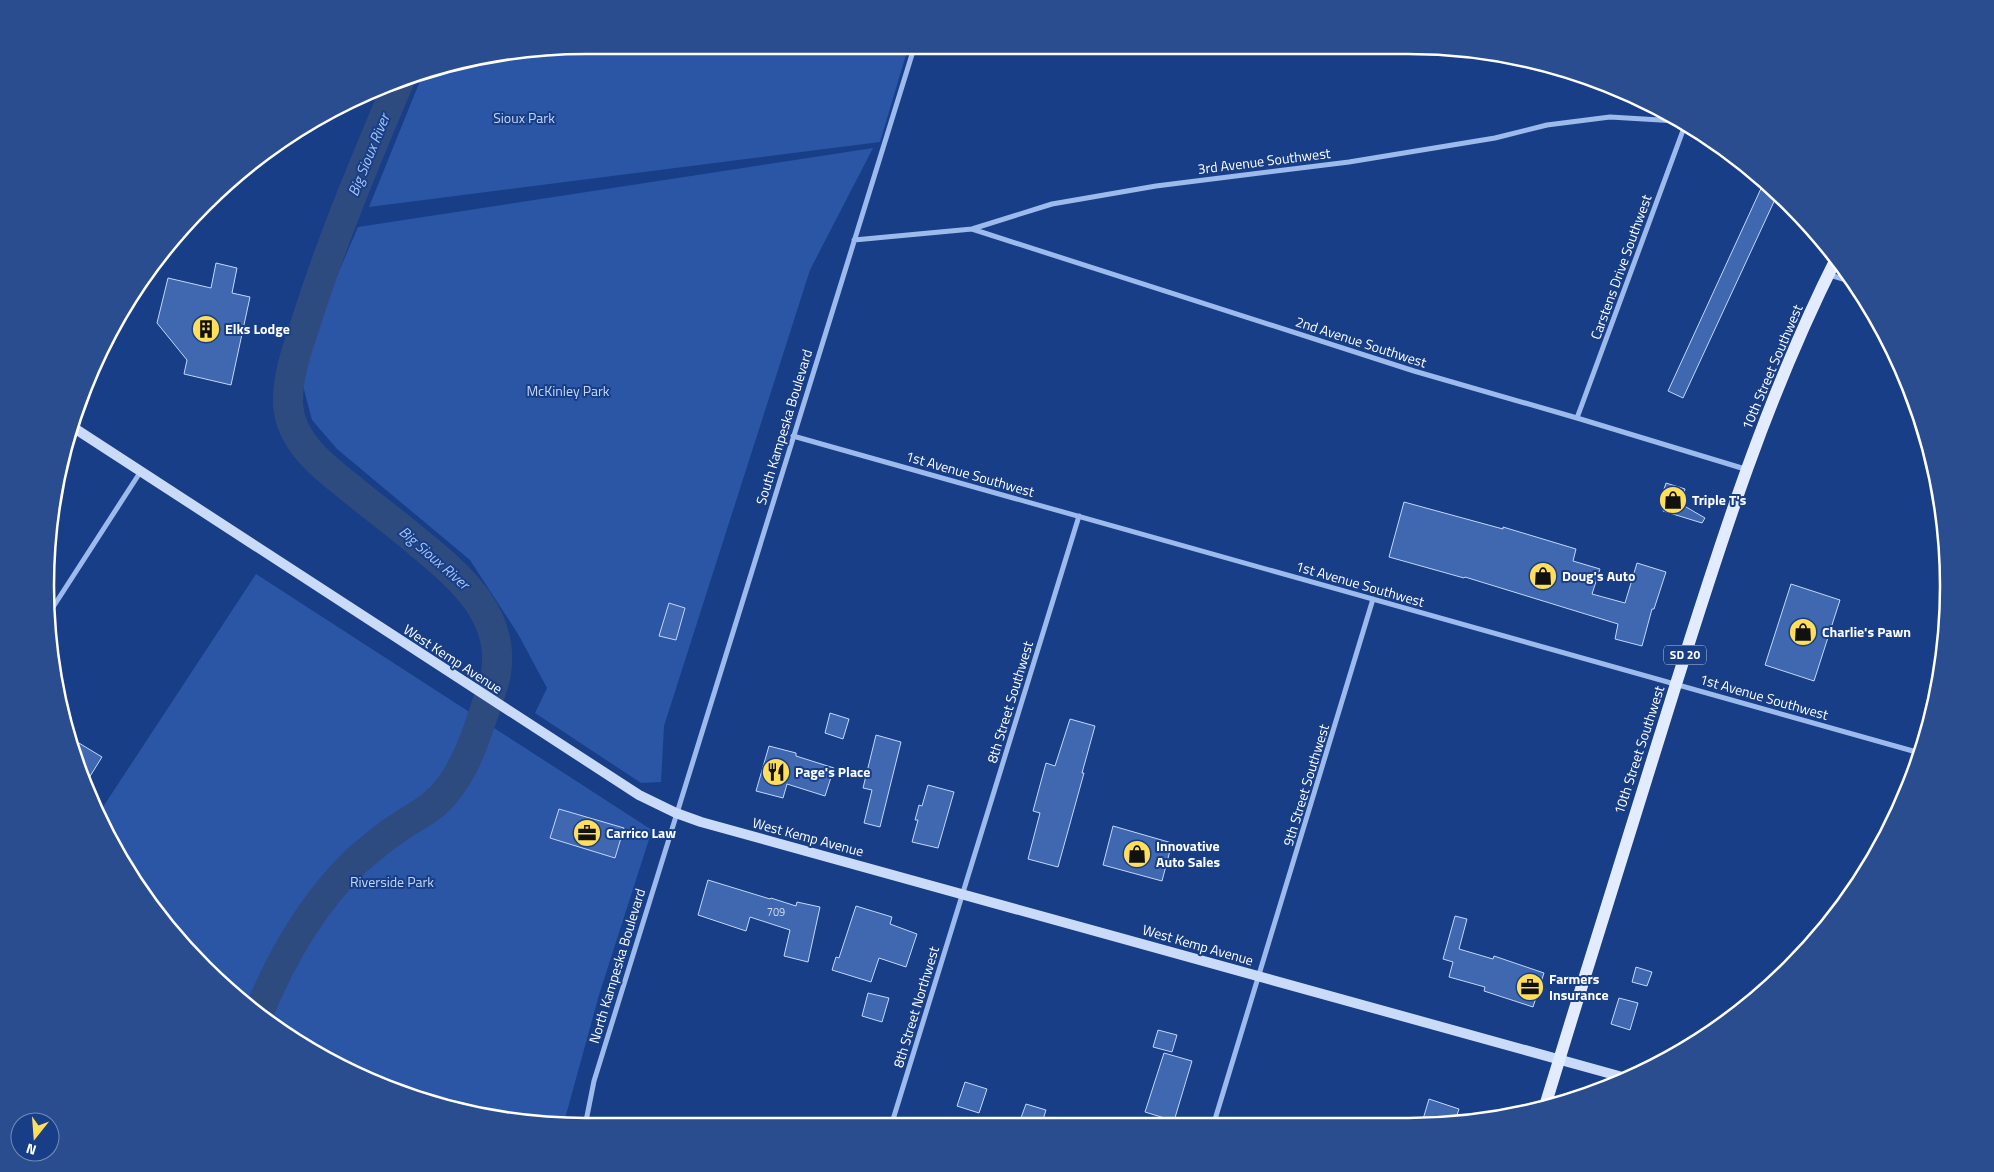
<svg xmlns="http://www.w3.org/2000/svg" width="1994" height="1172" font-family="'Titillium Web',sans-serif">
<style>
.green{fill:#2a56a5}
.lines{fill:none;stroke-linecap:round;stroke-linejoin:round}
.river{stroke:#2e4b80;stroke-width:30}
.building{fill:#4068b0;stroke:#c3d7fa}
.street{stroke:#9dbaed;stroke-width:5}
.secondary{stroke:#cadaf9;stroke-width:10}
.primary{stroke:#e3ecff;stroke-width:12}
.labels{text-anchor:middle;stroke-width:4;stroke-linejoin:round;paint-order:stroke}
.number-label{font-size:11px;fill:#cfd9eb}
.shield{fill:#173e86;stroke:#b9c5db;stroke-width:1}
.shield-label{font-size:12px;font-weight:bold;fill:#fff}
.park-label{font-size:14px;fill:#c3d7fa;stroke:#173e86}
.street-label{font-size:14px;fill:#fff;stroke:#173e86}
.poi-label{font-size:14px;font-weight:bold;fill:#fff;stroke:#173e86;text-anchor:start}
.water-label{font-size:15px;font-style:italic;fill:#a9c5f5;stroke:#173e86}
.rim{fill:none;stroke:#fff;stroke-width:2.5}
</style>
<rect width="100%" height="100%" fill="#173e86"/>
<path class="green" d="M 908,48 L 880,142 L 369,207 L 424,71 L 515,50 Z
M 873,148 L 810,270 L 664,726 L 661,782 L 641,783 L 535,713 L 547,688 L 518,634 L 470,560 L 337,449 L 312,420 L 302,382 L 302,357 L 358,227 Z
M 256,574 L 652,830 L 599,995 L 563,1126 L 550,1126 L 412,1098 L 286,1036 L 179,942 L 118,857 L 97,816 Z"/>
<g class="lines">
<path class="river" d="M 259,1012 C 282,956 312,904 356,861 C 370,849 385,836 401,826 C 411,819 424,813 434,804 C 462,780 475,740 486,706 C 490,695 494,684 496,673 C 505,616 461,577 420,544 C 399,526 376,509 354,491 C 326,469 290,443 288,404 C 287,374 299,344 308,316 C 334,235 367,157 400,79"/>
</g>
<path class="building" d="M 1764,182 L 1778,193 L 1683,398 L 1668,391 Z
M 216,263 L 237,268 L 232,293 L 250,297 L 231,385 L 184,374 L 187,360 L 157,323 L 168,278 L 211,288 Z
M 1666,483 L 1685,489 L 1681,504 L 1705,518 L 1702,523 L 1663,511 L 1667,501 L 1661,499 Z
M 1404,502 L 1503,529 L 1503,527 L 1576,549 L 1573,561 L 1600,569 L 1592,594 L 1625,603 L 1637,563 L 1666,572 L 1654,609 L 1652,609 L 1642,646 L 1615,639 L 1618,624 L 1465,577 L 1464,578 L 1389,557 Z
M 1791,584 L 1840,600 L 1814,681 L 1765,665 Z
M 669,603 L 685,608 L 676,640 L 659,636 Z
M 830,713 L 849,719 L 843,739 L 825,733 Z
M 1070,719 L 1095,726 L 1082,773 L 1084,773 L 1058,867 L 1028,859 L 1040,813 L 1033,811 L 1046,763 L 1055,766 Z
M 876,735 L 901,742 L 880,827 L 864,823 L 872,790 L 863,788 Z
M 69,737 L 102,757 L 84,786 Z
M 769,746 L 796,753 L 796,756 L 834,768 L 825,796 L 787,784 L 783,798 L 756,791 Z
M 928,785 L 954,792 L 938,848 L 912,842 L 918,820 L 915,820 L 919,805 L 922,806 Z
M 559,809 L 624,828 L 615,858 L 550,838 Z
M 1113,826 L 1172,843 L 1162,881 L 1103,865 Z
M 708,880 L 770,899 L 771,898 L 796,906 L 797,902 L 820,907 L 808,962 L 784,956 L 790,930 L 750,917 L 746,931 L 698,915 Z
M 856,906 L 892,917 L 890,924 L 917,934 L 906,967 L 879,958 L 871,982 L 832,970 L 836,957 L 839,958 Z
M 1455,916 L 1467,919 L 1459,949 L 1493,959 L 1494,956 L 1544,973 L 1533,1007 L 1484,991 L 1485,987 L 1449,977 L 1453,962 L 1443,959 Z
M 1636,967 L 1652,972 L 1647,986 L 1632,982 Z
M 868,993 L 889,998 L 882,1022 L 862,1016 Z
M 1619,998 L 1638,1003 L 1630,1030 L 1611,1024 Z
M 1158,1030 L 1177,1035 L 1172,1052 L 1153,1047 Z
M 1164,1053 L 1192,1061 L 1174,1121 L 1145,1112 Z
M 965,1082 L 987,1089 L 979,1113 L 957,1106 Z
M 1429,1099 L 1459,1109 L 1454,1124 L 1444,1126 L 1421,1126 Z
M 1026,1104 L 1046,1110 L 1041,1126 L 1018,1126 Z"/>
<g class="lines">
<path class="street" d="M 972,229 L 1414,371 L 1577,418 L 1745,469
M 854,240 L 972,229 L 1052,204 L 1156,186 L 1349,162 L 1495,138 L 1547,125 L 1610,117 L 1677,121
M 1830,275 L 1856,283
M 1577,418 L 1685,125
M 793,436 L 1920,753
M 46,618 L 141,471
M 585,1126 L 594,1081 L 914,48
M 891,1126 L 1079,516
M 1213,1126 L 1373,599"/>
<path class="secondary" d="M 71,426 L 639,795 L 676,813 L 701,822 L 1626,1078"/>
<path class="primary" d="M 1545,1106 C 1588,965 1632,824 1676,684 C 1722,538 1767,396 1836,259"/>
</g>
<defs>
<symbol id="building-disc" viewBox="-11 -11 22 22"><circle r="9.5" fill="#ffde59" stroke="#173e86"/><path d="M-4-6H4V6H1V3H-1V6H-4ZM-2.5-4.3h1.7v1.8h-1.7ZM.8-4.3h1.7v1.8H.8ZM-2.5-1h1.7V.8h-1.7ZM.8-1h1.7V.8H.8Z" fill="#111"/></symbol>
<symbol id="shop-disc" viewBox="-11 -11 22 22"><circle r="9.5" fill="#ffde59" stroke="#173e86"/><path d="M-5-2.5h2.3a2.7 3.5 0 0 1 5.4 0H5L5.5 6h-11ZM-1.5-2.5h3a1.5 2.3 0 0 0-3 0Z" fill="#111"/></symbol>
<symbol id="restaurant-disc" viewBox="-11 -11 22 22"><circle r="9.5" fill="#ffde59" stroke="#173e86"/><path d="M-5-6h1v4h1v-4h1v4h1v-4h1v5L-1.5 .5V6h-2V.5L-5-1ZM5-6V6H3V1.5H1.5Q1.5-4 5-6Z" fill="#111"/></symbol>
<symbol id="office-disc" viewBox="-11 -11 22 22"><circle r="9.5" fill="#ffde59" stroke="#173e86"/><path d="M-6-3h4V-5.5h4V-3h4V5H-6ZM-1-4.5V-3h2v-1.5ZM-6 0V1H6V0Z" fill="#111"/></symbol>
</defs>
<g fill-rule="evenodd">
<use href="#building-disc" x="190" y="313" width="32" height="32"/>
<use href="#shop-disc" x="1657" y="484" width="32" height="32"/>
<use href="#shop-disc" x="1527" y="560" width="32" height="32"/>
<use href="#shop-disc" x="1787" y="616" width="32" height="32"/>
<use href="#restaurant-disc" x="760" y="756" width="32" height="32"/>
<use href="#office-disc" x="571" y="817" width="32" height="32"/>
<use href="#shop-disc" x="1121" y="838" width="32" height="32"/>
<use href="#office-disc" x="1514" y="971" width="32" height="32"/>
</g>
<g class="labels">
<g class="number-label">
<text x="776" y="916">709</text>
</g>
<rect class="shield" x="1664" y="645.5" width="42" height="19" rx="4"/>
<g class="shield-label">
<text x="1685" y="659">SD 20</text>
</g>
<g class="park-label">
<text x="524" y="123">Sioux Park</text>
<text x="568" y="396">McKinley Park</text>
<text x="392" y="887">Riverside Park</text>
</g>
<g class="street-label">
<text transform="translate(1264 161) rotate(-7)" y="5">3rd Avenue Southwest</text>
<text transform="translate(1621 267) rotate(-70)" y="5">Carstens Drive Southwest</text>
<text transform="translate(1361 342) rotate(18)" y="5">2nd Avenue Southwest</text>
<text transform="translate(1772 367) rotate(-67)" y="5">10th Street Southwest</text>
<text transform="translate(784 427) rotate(-73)" y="5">South Kampeska Boulevard</text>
<text transform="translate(970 474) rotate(16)" y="5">1st Avenue Southwest</text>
<text transform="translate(1360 584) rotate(16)" y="5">1st Avenue Southwest</text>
<text transform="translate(453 659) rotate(33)" y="5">West Kemp Avenue</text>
<text transform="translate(1764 697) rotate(16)" y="5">1st Avenue Southwest</text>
<text transform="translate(1010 702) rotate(-73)" y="5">8th Street Southwest</text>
<text transform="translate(1639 750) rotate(-72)" y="5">10th Street Southwest</text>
<text transform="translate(1306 785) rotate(-73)" y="5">9th Street Southwest</text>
<text transform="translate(808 837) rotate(15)" y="5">West Kemp Avenue</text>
<text transform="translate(1198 945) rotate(16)" y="5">West Kemp Avenue</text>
<text transform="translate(617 966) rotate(-73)" y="5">North Kampeska Boulevard</text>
<text transform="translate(916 1007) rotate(-73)" y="5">8th Street Northwest</text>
</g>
<g class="poi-label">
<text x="225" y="334">Elks Lodge</text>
<text x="1692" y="505">Triple T's</text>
<text x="1562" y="581">Doug's Auto</text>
<text x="1822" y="637">Charlie's Pawn</text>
<text x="795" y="777">Page's Place</text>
<text x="606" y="838">Carrico Law</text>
<text x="1156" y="851">Innovative<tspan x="1156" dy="16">Auto Sales</tspan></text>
<text x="1549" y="984">Farmers<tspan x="1549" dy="16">Insurance</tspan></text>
</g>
<g class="water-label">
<text transform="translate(369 155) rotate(-68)" y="5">Big Sioux River</text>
<text transform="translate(434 558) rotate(41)" y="5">Big Sioux River</text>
</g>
</g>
<path d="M0 0H1994V1172H0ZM586 54H1408A532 532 0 0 1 1940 586V586A532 532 0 0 1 1408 1118H586A532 532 0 0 1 54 586V586A532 532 0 0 1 586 54Z" fill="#2a4d90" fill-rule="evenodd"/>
<path class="rim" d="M586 54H1408A532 532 0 0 1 1940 586V586A532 532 0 0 1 1408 1118H586A532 532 0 0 1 54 586V586A532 532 0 0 1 586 54Z"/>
<g transform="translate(35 1137) rotate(197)"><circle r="24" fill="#173e86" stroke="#748bb6"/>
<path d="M0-4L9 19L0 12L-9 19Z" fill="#ffde59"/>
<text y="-8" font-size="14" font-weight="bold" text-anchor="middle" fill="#ffffff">N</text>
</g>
</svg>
